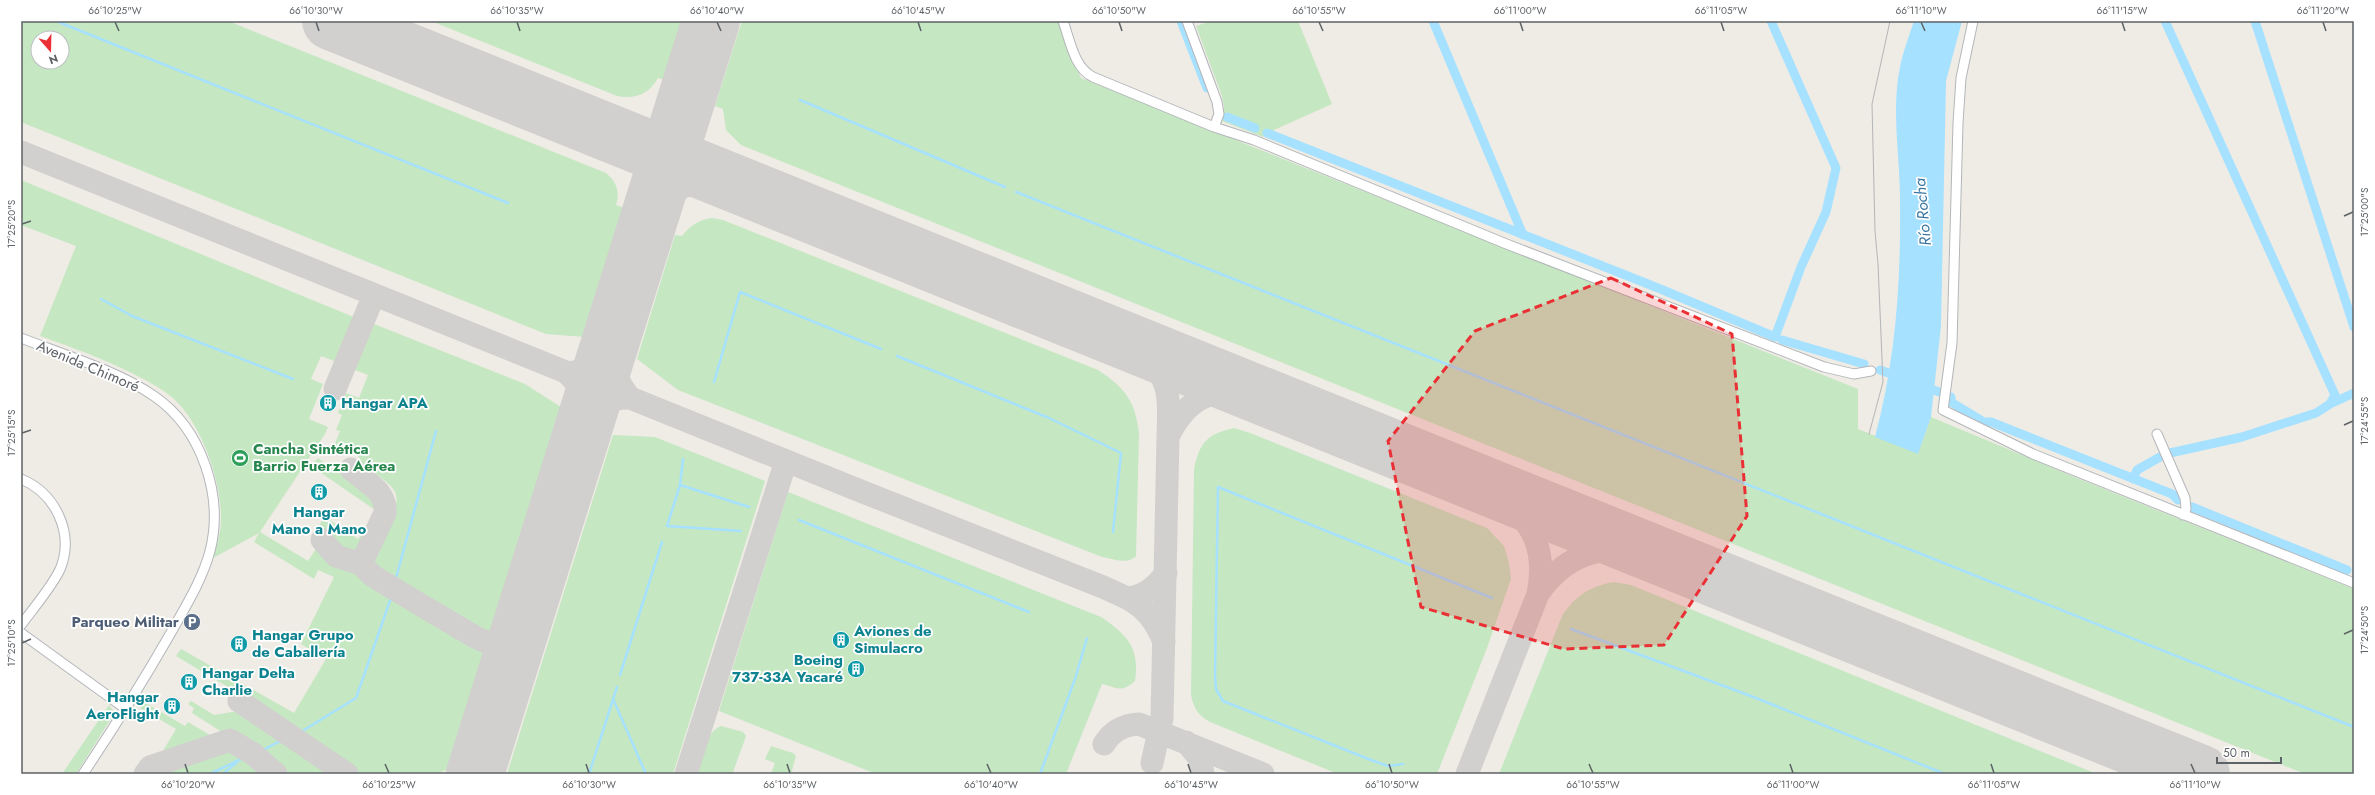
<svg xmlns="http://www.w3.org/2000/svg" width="2375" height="795" font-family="Jost,sans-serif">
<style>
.green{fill:#c5e7c2;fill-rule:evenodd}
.water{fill:#a6e1ff}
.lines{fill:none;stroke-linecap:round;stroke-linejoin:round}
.stream{stroke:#a6e1ff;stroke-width:2.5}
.canal{stroke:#a6e1ff;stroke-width:9}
.taxiway{stroke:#d2d0ce;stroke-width:23}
.runway{stroke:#d2d0ce;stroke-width:58}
.minor-casing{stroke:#b3b6ba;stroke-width:11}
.minor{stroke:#fff;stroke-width:9}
.tram{stroke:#b4b5b6;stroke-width:1}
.marked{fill:#ea3034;fill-opacity:0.2;stroke:#ea3034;stroke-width:3;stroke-dasharray:8 5;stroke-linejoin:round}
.ticks{fill:none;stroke:#5d6266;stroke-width:1.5}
.labels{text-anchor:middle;stroke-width:3.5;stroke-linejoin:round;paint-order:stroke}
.street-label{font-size:15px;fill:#5d6266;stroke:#fff}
.culture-label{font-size:15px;font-weight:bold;fill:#0d838f;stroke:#fff;text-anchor:start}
.leisure-label{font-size:15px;font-weight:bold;fill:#27864d;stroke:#fff;text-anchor:start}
.service-label{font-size:15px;font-weight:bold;fill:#4e5e75;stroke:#fff;text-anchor:end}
.water-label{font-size:16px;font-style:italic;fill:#3b77a0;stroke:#fff}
.neatline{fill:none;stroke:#5d6266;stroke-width:1.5}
.ticks-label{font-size:10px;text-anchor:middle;fill:#5d6266}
</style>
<rect width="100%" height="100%" fill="#efece5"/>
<path class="green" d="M 21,21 L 228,21 L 606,173 C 617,182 620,192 616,205 L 625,208 L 585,337 L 546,334 L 21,122 ZM 38,38 L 62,38 L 62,62 L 38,62 Z
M 431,21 L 683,21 L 665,80 L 658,78 C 648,95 636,99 617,96 Z
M 742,21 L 1059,21 L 1081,78 L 1858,389 L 1858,429 L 1918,453 L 1931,417 L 2084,481 L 2354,589 L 2354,774 L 2305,774 L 741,145 L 726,130 L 723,109 L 715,106 Z
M 1211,21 L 1298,21 L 1332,104 L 1267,133 L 1263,137 L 1222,121 L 1224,107 L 1222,96 L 1196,26 Z
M 21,180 L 356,318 L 341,356 L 334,361 L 321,356 L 311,379 L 323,384 L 309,419 L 328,427 L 325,434 L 260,532 L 308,561 L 319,544 L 327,548 L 338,563 L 361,571 L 415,605 L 487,645 L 449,769 L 436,774 L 352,774 L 243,696 L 176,656 L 181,649 L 294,713 L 326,659 L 301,644 L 334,577 L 318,570 L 314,579 L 254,542 L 259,533 L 213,558 C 216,546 221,533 221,520 C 222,483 202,425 175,400 C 148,375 77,349 40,336 L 76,246 L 21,225 Z
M 712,218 L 723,220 L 1098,370 C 1125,388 1135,400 1139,433 L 1136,556 C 1128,565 1113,559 1102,557 L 678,390 L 637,359 L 675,235 L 682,236 C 691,225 698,220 712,218 Z
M 369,322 L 525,384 L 561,407 L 489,639 L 469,629 L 373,571 L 369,559 C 377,544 403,508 395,492 C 388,479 368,470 356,462 L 359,457 L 352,452 L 349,456 L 334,446 L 340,431 L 336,430 L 342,415 L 338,413 L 346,393 L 359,398 L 368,375 L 355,370 L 353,366 Z
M 1234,428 L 1250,433 L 1487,528 L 1504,546 L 1509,563 L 1511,579 L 1487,648 L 1437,774 L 1338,774 L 1210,722 C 1198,715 1194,709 1191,695 L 1194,469 C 1200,442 1207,434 1234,428 Z
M 613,435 L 655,437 L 765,481 L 673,774 L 507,774 Z
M 318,458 L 345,477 L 347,474 L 377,496 L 381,506 L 378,512 L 311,466 Z
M 788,492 L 1101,617 C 1127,635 1140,647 1135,681 C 1121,693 1118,688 1102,684 L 1066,774 L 876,774 L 719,711 Z
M 323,519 L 328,519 L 358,539 L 364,531 L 370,535 L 358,558 L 342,556 L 324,537 L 327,532 L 319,526 Z
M 1614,582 L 1631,585 L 2097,774 L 1499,774 L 1562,616 C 1575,596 1590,586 1614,582 Z
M 191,701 L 214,715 L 244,710 L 341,774 L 279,774 L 258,755 L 192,713 L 194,708 L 188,704 Z
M 144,702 L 185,726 L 188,722 L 215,738 L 140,766 L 161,754 L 176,729 L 140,708 Z
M 109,705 L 114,712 L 112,717 L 76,774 L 62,774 Z
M 721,726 L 743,732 L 746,736 L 733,772 L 738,774 L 697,774 C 702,758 705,732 721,726 Z
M 221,746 C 242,746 256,760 271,774 L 155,774 L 167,764 Z
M 771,746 L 793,753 L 796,756 L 791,774 L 771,774 L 775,763 L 765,759 Z"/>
<path class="water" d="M 1914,21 L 1962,21 L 1946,81 L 1941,326 L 1931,417 L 1918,454 L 1875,437 C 1896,359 1901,280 1900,200 C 1900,157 1891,110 1900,67 C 1903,52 1909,36 1914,21 Z"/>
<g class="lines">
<path class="stream" d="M 56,21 L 508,203
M 800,100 L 1005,187
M 1016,192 L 2354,727
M 101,299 L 132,316 L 293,379
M 897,356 L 1049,418 L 1121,453 L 1113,532
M 714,382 L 740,292 L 881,349
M 683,459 L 680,485 L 667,526 L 741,531
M 680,485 L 749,507
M 799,520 L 1029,612
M 396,578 L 436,431
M 1571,629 L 1756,698 L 1945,774
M 620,675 L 662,542
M 613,699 L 646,774
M 304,730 L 356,698 L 392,595
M 263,750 L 282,740
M 1403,764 L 1388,766 L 1371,760 L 1223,701 L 1216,689 L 1215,675 L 1218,487 L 1492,598
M 210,774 L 241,759
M 223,774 L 237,762
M 589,774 L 617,687
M 1040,774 L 1075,679 L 1087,638"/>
<path class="canal" d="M 1181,21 L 1207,88
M 1433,21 L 1523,235
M 2165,21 L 2335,395 L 2330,404 L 2316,413 L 2242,437 L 2170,453
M 2255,21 L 2354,327
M 1227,117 L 1255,128
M 1267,133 L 1658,288 L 1775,337 L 1801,267 L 1826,212 L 1836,168 L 1771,21
M 1782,340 L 1864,364
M 1880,370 L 1900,377
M 1923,386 L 1939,392
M 1951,397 L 1951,402 L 1984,422 L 1991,422 L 2172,494 L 2178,500
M 2330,404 L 2354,393
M 2133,479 L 2137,470 L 2160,457
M 2192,507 L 2347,570"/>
<path class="taxiway" d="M 621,138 C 645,155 652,175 654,204
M 21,152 L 863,492 L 1103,587 L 1127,598
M 642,241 C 663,197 676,178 727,180
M 1126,341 C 1169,375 1170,383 1168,437 C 1188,395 1214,387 1258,394
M 567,373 C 590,371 600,361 611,341 C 611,365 615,379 630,398
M 567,373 C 582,387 586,400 586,420 C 598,406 610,397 630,398
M 335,389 L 369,307
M 351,469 C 366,482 387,491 385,513 L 361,564 L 373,576 L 401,593 L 475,637 L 513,654
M 1497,490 C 1530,522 1548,545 1538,594 C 1567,551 1605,544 1653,553
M 322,540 L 336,556 L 361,564
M 1164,642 C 1156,622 1146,608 1127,598 C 1144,597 1156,587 1166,573
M 239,701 L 347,774
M 1186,742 L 1200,759 L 1203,774
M 1104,744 C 1112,731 1123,725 1139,724 L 1263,774
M 2134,747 L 2156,774
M 1152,763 L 1162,718 L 1168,437
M 145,774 L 150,767 L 230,740 L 252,753 L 276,774
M 462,774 L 477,768
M 686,774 L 786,461
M 1467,774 L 1538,594"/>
<path class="runway" d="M 331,21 L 2201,774
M 475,774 L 711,21"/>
<defs>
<path id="minor" d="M 1063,21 C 1070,40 1074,68 1093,77 L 1214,127 L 1254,140 L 1504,243 L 1824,367 L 1854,374 L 1871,371
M 1187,21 L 1217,102 L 1219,114 L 1214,127
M 1973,21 L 1961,78 L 1958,123 L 1952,343 L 1943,410 L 2033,454 L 2354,583
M 21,338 C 62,354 118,371 154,396 C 202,429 224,496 210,551 C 202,581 184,609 169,636 C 142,683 113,729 83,774
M 2157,434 L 2185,498 L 2186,509 L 2183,515
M 21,479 C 55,493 74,532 61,567 C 55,583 32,610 21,625
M 21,633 L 126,709"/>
</defs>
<use href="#minor" class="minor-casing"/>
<use href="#minor" class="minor"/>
<path class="tram" d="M 1869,434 L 1883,382 L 1878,264 L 1875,231 L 1872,104 L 1890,21"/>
</g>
<path class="marked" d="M 1611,278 L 1732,334 L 1747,516 L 1664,645 L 1564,649 L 1421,607 L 1388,441 L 1475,331 Z"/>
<path class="ticks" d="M 115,22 L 119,31M 316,22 L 319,31M 517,22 L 520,31M 717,22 L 721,31M 918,22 L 921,31M 1119,22 L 1122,31M 1319,22 L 1323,31M 1520,22 L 1523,31M 1721,22 L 1724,31M 1921,22 L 1925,31M 2122,22 L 2125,31M 2323,22 L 2326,31M 2344,216 L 2353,212M 22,224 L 31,221M 2344,425 L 2353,421M 22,433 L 31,430M 2344,634 L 2353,630M 22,643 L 31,639M 185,764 L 188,773M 385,764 L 389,773M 586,764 L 589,773M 787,764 L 790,773M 987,764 L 991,773M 1188,764 L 1191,773M 1389,764 L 1392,773M 1589,764 L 1593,773M 1790,764 L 1793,773M 1991,764 L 1994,773M 2191,764 L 2195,773"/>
<defs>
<symbol id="building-disc" viewBox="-11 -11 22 22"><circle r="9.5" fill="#0f9aa8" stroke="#fff"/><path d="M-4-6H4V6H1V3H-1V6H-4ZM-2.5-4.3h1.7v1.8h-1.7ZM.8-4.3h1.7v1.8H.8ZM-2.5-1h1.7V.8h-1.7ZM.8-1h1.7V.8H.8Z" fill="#fff"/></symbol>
<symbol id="stadium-disc" viewBox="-11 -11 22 22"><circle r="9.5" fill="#2e9e5b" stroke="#fff"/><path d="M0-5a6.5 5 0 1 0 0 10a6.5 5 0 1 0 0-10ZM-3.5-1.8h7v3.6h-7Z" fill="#fff"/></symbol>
<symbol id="parking-disc" viewBox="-11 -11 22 22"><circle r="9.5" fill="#5c6f8a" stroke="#fff"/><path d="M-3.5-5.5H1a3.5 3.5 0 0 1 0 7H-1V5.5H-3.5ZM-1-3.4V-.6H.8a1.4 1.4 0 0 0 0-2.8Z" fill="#fff"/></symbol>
</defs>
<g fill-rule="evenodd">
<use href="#building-disc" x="318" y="393" width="20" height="20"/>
<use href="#stadium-disc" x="230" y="448" width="20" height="20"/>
<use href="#building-disc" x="309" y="482" width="20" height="20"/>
<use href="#parking-disc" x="182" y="612" width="20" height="20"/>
<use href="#building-disc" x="831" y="630" width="20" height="20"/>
<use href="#building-disc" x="229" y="634" width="20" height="20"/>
<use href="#building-disc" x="846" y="659" width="20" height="20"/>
<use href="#building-disc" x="179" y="672" width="20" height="20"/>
<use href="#building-disc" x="162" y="696" width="20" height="20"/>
</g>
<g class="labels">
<g class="street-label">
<text transform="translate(88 366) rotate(23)" y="5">Avenida Chimoré</text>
</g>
<g class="culture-label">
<text x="341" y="408">Hangar APA</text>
<text x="319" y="517" text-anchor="middle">Hangar<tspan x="319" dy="17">Mano a Mano</tspan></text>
<text x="854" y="636">Aviones de<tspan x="854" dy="17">Simulacro</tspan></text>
<text x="252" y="640">Hangar Grupo<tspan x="252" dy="17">de Caballería</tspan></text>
<text x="843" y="665" text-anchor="end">Boeing<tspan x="843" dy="17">737-33A Yacaré</tspan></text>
<text x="202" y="678">Hangar Delta<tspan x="202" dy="17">Charlie</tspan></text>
<text x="159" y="702" text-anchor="end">Hangar<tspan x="159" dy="17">AeroFlight</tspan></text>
</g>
<g class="leisure-label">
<text x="253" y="454">Cancha Sintética<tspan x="253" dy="17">Barrio Fuerza Aérea</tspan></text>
</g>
<g class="service-label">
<text x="179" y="627">Parqueo Militar</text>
</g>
<g class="water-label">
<text transform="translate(1922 212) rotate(-95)" y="6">Río Rocha</text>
</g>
</g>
<rect width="2375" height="795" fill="none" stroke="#ffffff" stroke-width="44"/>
<g transform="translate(50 50) rotate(160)"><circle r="19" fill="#ffffff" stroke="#bec0c2"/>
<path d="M0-3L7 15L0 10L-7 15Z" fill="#ea3034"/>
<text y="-6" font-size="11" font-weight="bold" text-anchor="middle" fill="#5d6266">N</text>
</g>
<path d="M2217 757v6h64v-6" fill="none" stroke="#5d6266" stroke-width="2"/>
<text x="2223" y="757" font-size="12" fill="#5d6266" stroke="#ffffff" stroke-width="3" paint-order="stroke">50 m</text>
<rect x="22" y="22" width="2331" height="751" class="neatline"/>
<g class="ticks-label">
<text x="115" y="14">66°10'25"W</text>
<text x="316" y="14">66°10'30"W</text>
<text x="517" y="14">66°10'35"W</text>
<text x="717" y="14">66°10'40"W</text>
<text x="918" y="14">66°10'45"W</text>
<text x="1119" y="14">66°10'50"W</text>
<text x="1319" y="14">66°10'55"W</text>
<text x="1520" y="14">66°11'00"W</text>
<text x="1721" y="14">66°11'05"W</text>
<text x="1921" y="14">66°11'10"W</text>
<text x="2122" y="14">66°11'15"W</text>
<text x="2323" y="14">66°11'20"W</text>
<text transform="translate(2364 212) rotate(-90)" y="4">17°25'00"S</text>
<text transform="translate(11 224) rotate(-90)" y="4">17°25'20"S</text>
<text transform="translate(2364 421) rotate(-90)" y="4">17°24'55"S</text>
<text transform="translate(11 433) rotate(-90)" y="4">17°25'15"S</text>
<text transform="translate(2364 630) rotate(-90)" y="4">17°24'50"S</text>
<text transform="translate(11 643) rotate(-90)" y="4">17°25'10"S</text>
<text x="188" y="788">66°10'20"W</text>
<text x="389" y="788">66°10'25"W</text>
<text x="589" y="788">66°10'30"W</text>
<text x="790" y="788">66°10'35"W</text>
<text x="991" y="788">66°10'40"W</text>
<text x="1191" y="788">66°10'45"W</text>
<text x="1392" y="788">66°10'50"W</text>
<text x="1593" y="788">66°10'55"W</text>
<text x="1793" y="788">66°11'00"W</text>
<text x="1994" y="788">66°11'05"W</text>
<text x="2195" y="788">66°11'10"W</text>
</g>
</svg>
